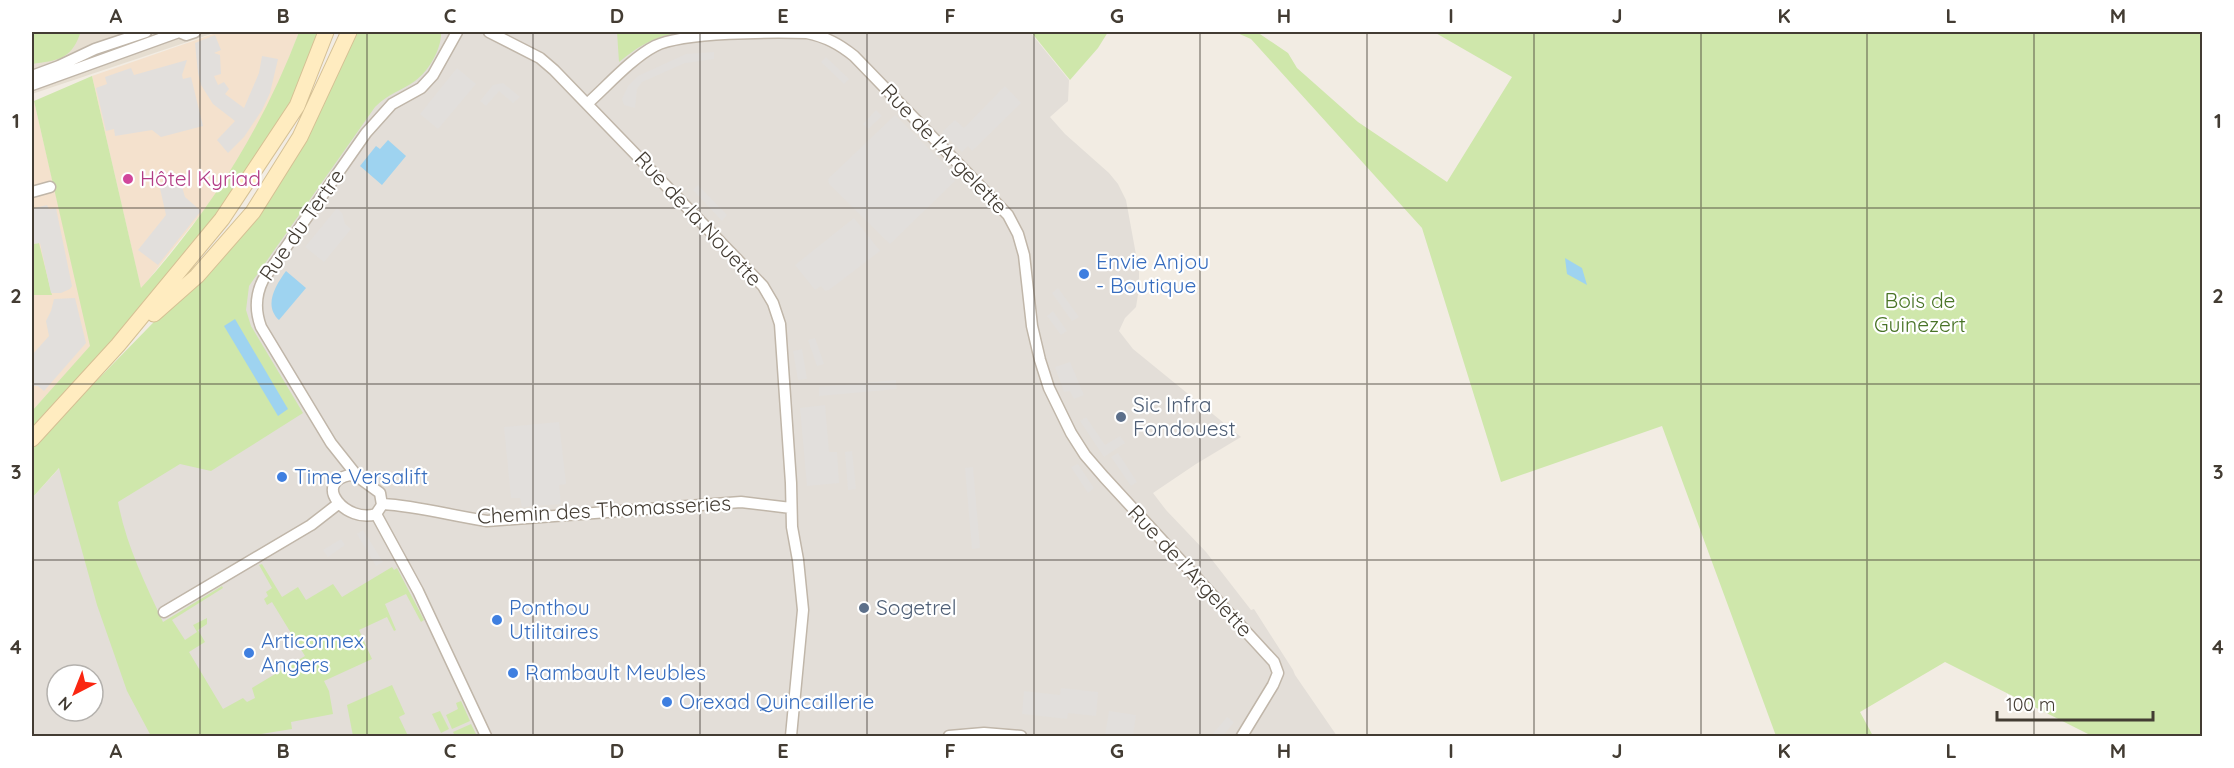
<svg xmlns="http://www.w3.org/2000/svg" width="2234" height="768" font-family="Quicksand,sans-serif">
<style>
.residential{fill:#e6ded1}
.commercial{fill:#f4e1cd}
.industrial{fill:#e3ded8;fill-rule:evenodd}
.green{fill:#cfe7ab}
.parking{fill:#e2dfdc}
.water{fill:#9ed3f0}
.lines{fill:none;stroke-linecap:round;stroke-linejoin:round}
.street-casing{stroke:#c0b6a9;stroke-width:13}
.secondary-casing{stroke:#d5c094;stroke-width:17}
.street{stroke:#fff;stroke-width:10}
.secondary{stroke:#ffecc0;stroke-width:15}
.grid{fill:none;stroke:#433c33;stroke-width:1.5;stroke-opacity:0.55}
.hotel-dot{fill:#d1479c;stroke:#fff;stroke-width:2}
.shop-dot{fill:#3f7fe0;stroke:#fff;stroke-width:2}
.service-dot{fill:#5c6f8a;stroke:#fff;stroke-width:2}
.labels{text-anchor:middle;stroke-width:4.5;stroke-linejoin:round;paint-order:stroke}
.street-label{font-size:21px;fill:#433c33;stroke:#fff}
.hotel-label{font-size:21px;fill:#b23c85;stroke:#fff;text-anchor:start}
.shop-label{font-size:21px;fill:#366cbe;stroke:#fff;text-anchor:start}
.park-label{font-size:21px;fill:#497427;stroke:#fff}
.service-label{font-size:21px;fill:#4e5e75;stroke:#fff;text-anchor:start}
.neatline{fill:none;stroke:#433c33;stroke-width:2}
.grid-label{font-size:20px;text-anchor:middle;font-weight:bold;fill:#433c33}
</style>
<rect width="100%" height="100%" fill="#f2ece3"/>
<path class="residential" d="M 32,32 L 217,32 L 32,94 Z"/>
<path class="commercial" d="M 219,32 L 299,32 L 285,69 L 265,112 L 242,154 L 216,195 L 141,289 L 92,76 Z
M 34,101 L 91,346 L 32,411 L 32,102 Z"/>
<path class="industrial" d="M 435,32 L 1030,32 L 1069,80 L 1068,101 L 1050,117 L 1065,134 L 1109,173 L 1118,184 L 1126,200 L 1139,271 L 1139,288 L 1136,307 L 1125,318 L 1119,331 L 1133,349 L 1241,437 L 1196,464 L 1153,493 L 1166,510 L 1206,552 L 1251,610 L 1254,609 L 1293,670 L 1295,675 L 1337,736 L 32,736 L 32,498 L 178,338 L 374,101 ZM 57,675 L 93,675 L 93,711 L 57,711 Z"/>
<path class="green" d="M 32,32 L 80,32 L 80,34 C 70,61 57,60 32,64 Z
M 299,32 L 318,32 L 307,73 L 266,149 L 168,280 L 32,430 L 32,411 L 90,346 L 34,101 L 92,76 L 141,288 C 210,212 263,127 299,32 Z
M 357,32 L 441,32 C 442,48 429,71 415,81 C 401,91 389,93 375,107 L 249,286 L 246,310 L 251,326 L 303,413 L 211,471 L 180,464 L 118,502 C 126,545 145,583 163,622 L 222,586 L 223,588 L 172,620 L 185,640 L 197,632 L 193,625 L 207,618 L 207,624 L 198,630 L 205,642 L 189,652 L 223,709 L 243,698 L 247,702 L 255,698 L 252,688 L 305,656 L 272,602 L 267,605 L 264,599 L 268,596 L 266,592 L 272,588 L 259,565 L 262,564 L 282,597 L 298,587 L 306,600 L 333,584 L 342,597 L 392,567 L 394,570 L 397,568 L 424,620 L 421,622 L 406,594 L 385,604 L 396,630 L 394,631 L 387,617 L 359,630 L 372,659 L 324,681 L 329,691 L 333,714 L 291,722 L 292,729 L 261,734 L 261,736 L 151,736 L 127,691 L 97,605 L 59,468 L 32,498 L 32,447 L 226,248 Z
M 617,32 L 684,32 C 657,35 640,45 619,62 Z
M 1031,32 L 1108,32 L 1098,48 L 1070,80 Z
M 1235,32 L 1257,32 L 1288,53 L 1297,68 L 1358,122 L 1447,182 L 1512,77 L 1434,32 L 2202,32 L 2202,736 L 2092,736 L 1945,662 L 1860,712 L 1873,736 L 1776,736 L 1662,426 L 1501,482 L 1422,228 L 1251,39 Z
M 39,243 L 52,295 L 32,295 L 32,244 Z
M 392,685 L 405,714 L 399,717 L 408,736 L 353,736 L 347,705 Z
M 461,701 L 470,721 L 452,729 L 446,715 L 458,709 L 456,703 Z
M 440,711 L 449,729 L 441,733 L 432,714 Z
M 471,724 L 477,736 L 455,736 L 453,732 Z"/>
<path class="parking" d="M 215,35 L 221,50 L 214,53 L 220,55 L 221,74 L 214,76 L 218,85 L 224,82 L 229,89 L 225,94 L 244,108 L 259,73 L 262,56 L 278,59 L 270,93 L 262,110 L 244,137 L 228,153 L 217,140 L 235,121 L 213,104 L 201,85 L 198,73 L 195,43 Z
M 714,52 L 714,59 L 685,63 L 642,82 L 637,89 L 635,108 L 624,105 L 622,99 L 628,86 L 638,76 L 686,54 Z
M 826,57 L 849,79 L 844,84 L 821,62 Z
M 187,60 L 182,75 L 183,79 L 191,77 L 203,126 L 161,137 L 152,130 L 115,136 L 114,129 L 106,131 L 96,88 L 107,84 L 105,77 L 131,68 L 134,75 Z
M 457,68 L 476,84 L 438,129 L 420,114 Z
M 503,83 L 520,97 L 513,103 L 499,91 L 486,106 L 480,101 L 493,85 Z
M 1005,86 L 1021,103 L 972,151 L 968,146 L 962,152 L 942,132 L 955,120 L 964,128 Z
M 876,110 L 882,116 L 868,129 L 863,124 Z
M 895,115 L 953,173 L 951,175 L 955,181 L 890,244 L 829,184 L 828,179 Z
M 180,180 L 185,197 L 201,211 L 158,265 L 138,250 L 166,215 L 159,184 Z
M 698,185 L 727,215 L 722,221 L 693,190 Z
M 47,205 L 49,209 L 56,208 L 72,286 L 70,289 L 61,293 L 51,293 L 40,243 L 32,244 L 32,209 Z
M 337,208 L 342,213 L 345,224 L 351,229 L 324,262 L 305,247 Z
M 854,218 L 880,251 L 829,290 L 825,291 L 821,286 L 815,290 L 795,265 Z
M 1058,288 L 1079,317 L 1072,321 L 1052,293 Z
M 75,298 L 86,343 L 44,391 L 38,386 L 32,386 L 32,355 L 49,336 L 46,321 L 51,311 L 54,299 Z
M 1053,311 L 1067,331 L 1061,335 L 1047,316 Z
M 815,338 L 824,364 L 817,366 L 808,340 Z
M 802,349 L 807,379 L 798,380 L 793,351 Z
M 1070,362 L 1084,395 L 1074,399 L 1070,391 L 1064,392 L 1055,367 Z
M 896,380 L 897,389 L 819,396 L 819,387 Z
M 825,405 L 829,452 L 837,452 L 839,483 L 807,486 L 800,408 Z
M 1086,417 L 1105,445 L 1120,436 L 1125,443 L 1104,457 L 1080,421 Z
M 559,422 L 566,484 L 559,485 L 561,504 L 522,507 L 520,498 L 511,498 L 504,427 Z
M 852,451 L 856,489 L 848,490 L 845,452 Z
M 1118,453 L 1137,482 L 1131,486 L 1111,457 Z
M 1078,464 L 1094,488 L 1088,493 L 1071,467 Z
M 973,467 L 980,548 L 972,549 L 965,468 Z
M 363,530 L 383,562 L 376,566 L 357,534 Z
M 341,539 L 345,545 L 328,557 L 323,550 Z
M 1061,688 L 1098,692 L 1096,716 L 1068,713 L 1067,719 L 1022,714 L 1024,691 L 1060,695 Z
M 1109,711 L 1136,715 L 1133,736 L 1105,735 Z
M 1227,717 L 1234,722 L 1223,736 L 1211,736 Z"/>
<path class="water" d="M 388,140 L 406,156 L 382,185 L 360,166 L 376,146 L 380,149 Z
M 1565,258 L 1582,268 L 1587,285 L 1567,274 Z
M 286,271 L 306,288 L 279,320 C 263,305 276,285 286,271 Z
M 235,319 L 288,409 L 278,416 L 224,326 Z"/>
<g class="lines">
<defs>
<path id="street" d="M 179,32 L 186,35 L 195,32
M 489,32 L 540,58 L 554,70 L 763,286 L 773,303 L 780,324 L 791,483 L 792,527 L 798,560 L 803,610 L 791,736
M 32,76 L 59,66 L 95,49 L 146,32
M 32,85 L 179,32
M 588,103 C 608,85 632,58 655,46 C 683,32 773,32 807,33 C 826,37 839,44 854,56 L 1008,215 L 1018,234 L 1024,255 L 1032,326 L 1040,360 L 1049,388 L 1071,433 L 1085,455 L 1104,477 L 1274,662 L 1278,673 L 1273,685 L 1242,736
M 32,192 L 50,187
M 350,475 L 358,477 L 380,493 L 382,505 L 376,514 C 347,524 311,483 350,475 Z
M 358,477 L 331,443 L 261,327 C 255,311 255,296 263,280 L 366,133 L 392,104 L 421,88 L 433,75 L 457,32
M 383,504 C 418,506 452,516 487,521 L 741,502 L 791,508
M 376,514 L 418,591 L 486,736
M 164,612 L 311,525 L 338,504
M 949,736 L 984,733 L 1021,736"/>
<path id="secondary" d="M 154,314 L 197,276 L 253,212 L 300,137 L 349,32
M 32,439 L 118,345 L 222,219 L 297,106 L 326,32"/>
</defs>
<use href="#street" class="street-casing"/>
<use href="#secondary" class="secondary-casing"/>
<use href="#street" class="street"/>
<use href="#secondary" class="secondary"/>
</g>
<path class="grid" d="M 200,32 L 200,736M 367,32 L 367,736M 533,32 L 533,736M 700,32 L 700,736M 867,32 L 867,736M 1034,32 L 1034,736M 1200,32 L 1200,736M 1367,32 L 1367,736M 1534,32 L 1534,736M 1701,32 L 1701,736M 1867,32 L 1867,736M 2034,32 L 2034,736M 32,208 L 2202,208M 32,384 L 2202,384M 32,560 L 2202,560"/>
<circle class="hotel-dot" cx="128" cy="179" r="6"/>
<g class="shop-dot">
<circle cx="1084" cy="274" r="6"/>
<circle cx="282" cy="477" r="6"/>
<circle cx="497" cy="620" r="6"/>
<circle cx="249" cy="653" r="6"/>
<circle cx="513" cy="673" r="6"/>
<circle cx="667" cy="702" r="6"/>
</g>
<g class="service-dot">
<circle cx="1121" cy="417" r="6"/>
<circle cx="864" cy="608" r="6"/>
</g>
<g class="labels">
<g class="street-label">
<text transform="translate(944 149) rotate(46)" y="7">Rue de l'Argelette</text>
<text transform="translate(698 219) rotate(47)" y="7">Rue de la Nouette</text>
<text transform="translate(302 225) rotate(-55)" y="7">Rue du Tertre</text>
<text transform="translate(604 510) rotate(-3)" y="7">Chemin des Thomasseries</text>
<text transform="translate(1190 571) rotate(47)" y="7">Rue de l'Argelette</text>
</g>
<g class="hotel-label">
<text x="140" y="186">Hôtel Kyriad</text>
</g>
<g class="shop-label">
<text x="1096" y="269">Envie Anjou<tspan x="1096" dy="24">- Boutique</tspan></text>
<text x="294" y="484">Time Versalift</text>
<text x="509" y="615">Ponthou<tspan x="509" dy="24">Utilitaires</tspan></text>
<text x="261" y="648">Articonnex<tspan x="261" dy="24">Angers</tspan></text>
<text x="525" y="680">Rambault Meubles</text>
<text x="679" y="709">Orexad Quincaillerie</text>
</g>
<g class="park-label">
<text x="1920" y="308">Bois de<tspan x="1920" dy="24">Guinezert</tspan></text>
</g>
<g class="service-label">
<text x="1133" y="412">Sic Infra<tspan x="1133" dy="24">Fondouest</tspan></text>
<text x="876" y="615">Sogetrel</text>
</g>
</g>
<rect width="2234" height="768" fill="none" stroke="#ffffff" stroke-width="66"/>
<g transform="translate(75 693) rotate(222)"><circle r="28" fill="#ffffff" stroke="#b4b1ad" stroke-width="1.5"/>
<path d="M0-4.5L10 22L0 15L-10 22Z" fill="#fa2611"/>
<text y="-9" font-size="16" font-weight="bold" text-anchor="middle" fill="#433c33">N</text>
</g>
<path d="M1997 711v9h156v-9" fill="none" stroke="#433c33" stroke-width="3"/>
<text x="2006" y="711" font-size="18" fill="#433c33" stroke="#ffffff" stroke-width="4.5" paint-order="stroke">100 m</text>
<rect x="33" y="33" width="2168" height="702" class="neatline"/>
<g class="grid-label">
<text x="116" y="23">A</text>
<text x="283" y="23">B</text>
<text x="450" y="23">C</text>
<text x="617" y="23">D</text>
<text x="783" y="23">E</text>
<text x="950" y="23">F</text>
<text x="1117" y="23">G</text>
<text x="1284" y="23">H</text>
<text x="1451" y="23">I</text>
<text x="1617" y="23">J</text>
<text x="1784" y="23">K</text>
<text x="1951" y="23">L</text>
<text x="2118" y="23">M</text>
<text x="16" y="128">1</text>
<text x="2218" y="128">1</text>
<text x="16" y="303">2</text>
<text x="2218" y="303">2</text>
<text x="16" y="479">3</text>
<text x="2218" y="479">3</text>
<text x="16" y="654">4</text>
<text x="2218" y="654">4</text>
<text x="116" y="758">A</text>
<text x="283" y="758">B</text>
<text x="450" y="758">C</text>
<text x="617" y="758">D</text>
<text x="783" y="758">E</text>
<text x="950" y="758">F</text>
<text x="1117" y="758">G</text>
<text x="1284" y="758">H</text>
<text x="1451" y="758">I</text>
<text x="1617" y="758">J</text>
<text x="1784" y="758">K</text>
<text x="1951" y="758">L</text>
<text x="2118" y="758">M</text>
</g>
</svg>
